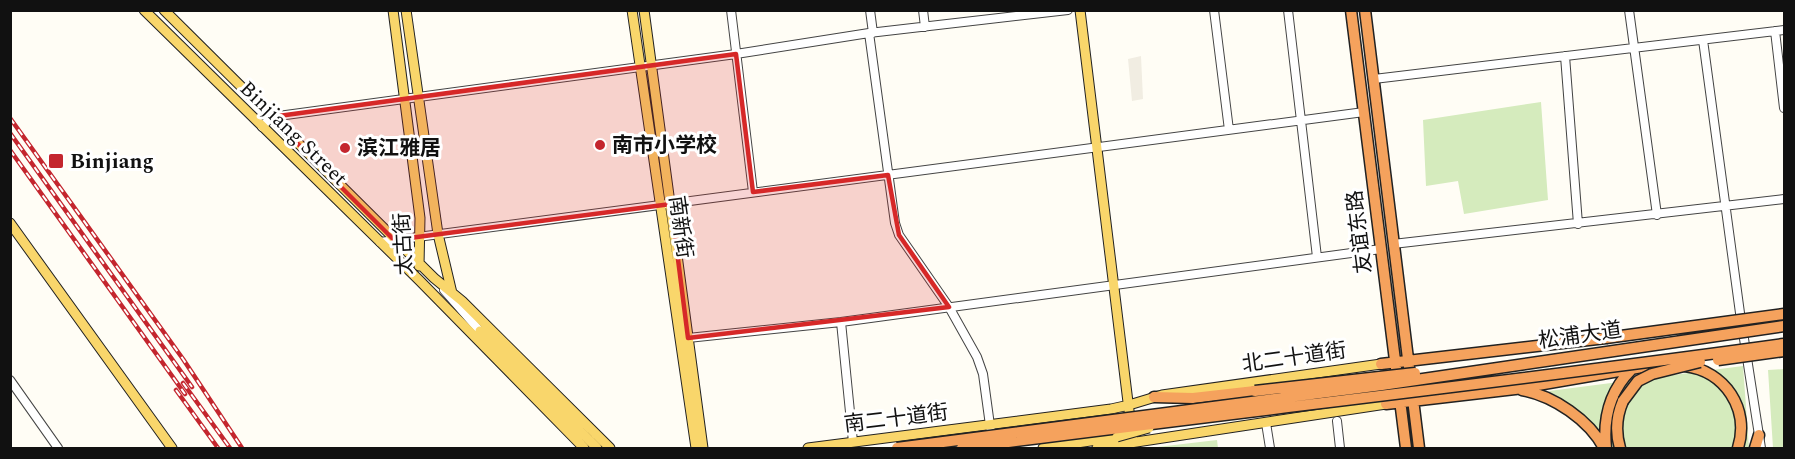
<svg xmlns="http://www.w3.org/2000/svg" width="1795" height="459" font-family="Spectral,'Noto Sans SC',serif">
<style>
.green{fill:#d5ebbd}
.plaza{fill:#f1ede2}
.lines{fill:none;stroke-linecap:round;stroke-linejoin:round}
.minor-casing{stroke:#444;stroke-width:10}
.major-casing{stroke:#222;stroke-width:11}
.highway-casing{stroke:#222;stroke-width:13}
.minor{stroke:#fff;stroke-width:8}
.major{stroke:#f9d66b;stroke-width:9}
.highway{stroke:#f5a25d;stroke-width:10}
.rail-casing{stroke:#c4262e;stroke-width:4.5}
.rail{stroke:#fff;stroke-width:2;stroke-dasharray:7;stroke-linecap:butt}
.major-bridge-casing{stroke:#222;stroke-width:11;stroke-linecap:butt}
.highway-bridge-casing{stroke:#222;stroke-width:13;stroke-linecap:butt}
.major-bridge{stroke:#f9d66b;stroke-width:9}
.highway-bridge{stroke:#f5a25d;stroke-width:10}
.marked{fill:#d62828;fill-opacity:0.2;stroke:#d62828;stroke-width:4.5;stroke-linejoin:round}
.poi-dot{fill:#c4262e;stroke:#fff;stroke-width:2}
.labels{text-anchor:middle;stroke-width:6;stroke-linejoin:round;paint-order:stroke}
.street-label{font-size:21px;fill:#111;stroke:#fff}
.poi-label{font-size:21px;font-weight:bold;fill:#111;stroke:#fff;text-anchor:start}
</style>
<rect width="100%" height="100%" fill="#fffdf5"/>
<path class="green" d="M 1541,102 L 1548,200 L 1464,214 L 1458,181 L 1426,186 L 1423,120 Z
M 1743,366 L 1749,448 L 1610,448 L 1549,391 Z
M 1784,369 L 1784,448 L 1773,448 L 1768,370 Z
M 1217,440 L 1218,448 L 1149,448 Z"/>
<path class="plaza" d="M 1141,56 L 1143,99 L 1132,101 L 1128,59 Z"/>
<g class="lines">
<defs>
<path id="minor" d="M 731,10 L 753,192
M 870,10 L 873,33
M 923,10 L 925,27
M 1214,10 L 1229,130
M 1288,10 L 1317,257
M 1629,10 L 1657,215
M 1775,31 L 1784,108
M 869,33 L 895,223 L 899,235 L 949,307 L 977,357 L 983,374 L 992,440
M 1703,40 L 1740,313 L 1761,448
M 1565,56 L 1578,224
M 1374,79 L 1784,30
M 262,127 L 271,117 L 736,54 L 869,33 L 1068,10
M 380,242 L 1364,112
M 1393,244 L 1784,199
M 444,290 L 480,331
M 841,322 L 853,442
M 688,338 L 841,322 L 1381,249
M 10,380 L 58,448
M 1337,421 L 1340,448
M 1266,423 L 1270,448"/>
<path id="major" d="M 144,10 L 419,280 L 584,448
M 164,10 L 434,278 L 462,301 L 610,448
M 393,10 L 420,218 L 419,266
M 406,10 L 438,234 L 452,293
M 632,10 L 696,448
M 644,10 L 703,448
M 1080,10 L 1133,443
M 10,223 L 172,448
M 480,331 L 597,448
M 808,448 L 1111,409 L 1129,405 L 1162,395 L 1381,364
M 1043,448 L 1117,437
M 1097,448 L 1386,404"/>
<path id="highway" d="M 1351,10 L 1406,448
M 1365,10 L 1419,448
M 1381,364 L 1606,338
M 1685,366 C 1725,371 1750,409 1738,448
M 1522,390 C 1554,396 1589,420 1604,448
M 1154,397 L 1193,398 L 1255,391
M 1386,404 L 1515,389 L 1648,366
M 1606,448 C 1603,419 1610,391 1631,370
M 1620,448 C 1615,431 1616,417 1623,401
M 1755,448 L 1759,435"/>
</defs>
<use href="#minor" class="minor-casing"/>
<use href="#major" class="major-casing"/>
<use href="#highway" class="highway-casing"/>
<use href="#minor" class="minor"/>
<use href="#major" class="major"/>
<use href="#highway" class="highway"/>
<defs>
<path id="rail" d="M 10,118 L 183,359 L 242,448
M 10,133 L 192,387
M 10,150 L 185,394
M 183,383 L 230,448
M 176,390 L 218,448"/>
</defs>
<use href="#rail" class="rail-casing"/>
<use href="#rail" class="rail"/>
<defs>
<path id="major-bridge" d="M 1117,437 L 1149,428"/>
<path id="highway-bridge" d="M 1606,338 L 1784,314
M 1718,360 L 1784,351
M 1255,391 L 1415,373
M 1623,401 L 1638,381 L 1652,374 L 1700,362
M 897,448 L 1382,385 L 1784,326
M 962,448 C 1236,412 1511,382 1784,344"/>
</defs>
<use href="#major-bridge" class="major-bridge-casing"/>
<use href="#highway-bridge" class="highway-bridge-casing"/>
<use href="#major-bridge" class="major-bridge"/>
<use href="#highway-bridge" class="highway-bridge"/>
</g>
<path class="marked" d="M 736,54 L 753,192 L 888,175 L 899,235 L 949,307 L 688,338 L 671,204 L 394,240 L 271,117 Z"/>
<g class="poi-dot">
<circle cx="600" cy="145" r="6"/>
<circle cx="345" cy="148" r="6"/>
<rect x="48" y="153" width="16" height="16" rx="3"/>
</g>
<g class="labels">
<g class="street-label">
<text transform="translate(294 133) rotate(44)" y="7">Binjiang Street</text>
<text transform="translate(681 227) rotate(82)" y="7">南新街</text>
<text transform="translate(1359 232) rotate(-97)" y="7">友谊东路</text>
<text transform="translate(403 244) rotate(-93)" y="7">太古街</text>
<text transform="translate(1580 335) rotate(-8)" y="7">松浦大道</text>
<text transform="translate(1294 357) rotate(-8)" y="7">北二十道街</text>
<text transform="translate(896 418) rotate(-7)" y="7">南二十道街</text>
</g>
<g class="poi-label">
<text x="612" y="152">南市小学校</text>
<text x="357" y="155">滨江雅居</text>
<text x="70" y="168">Binjiang</text>
</g>
</g>
<rect width="1795" height="459" fill="none" stroke="#111111" stroke-width="24"/>
</svg>
